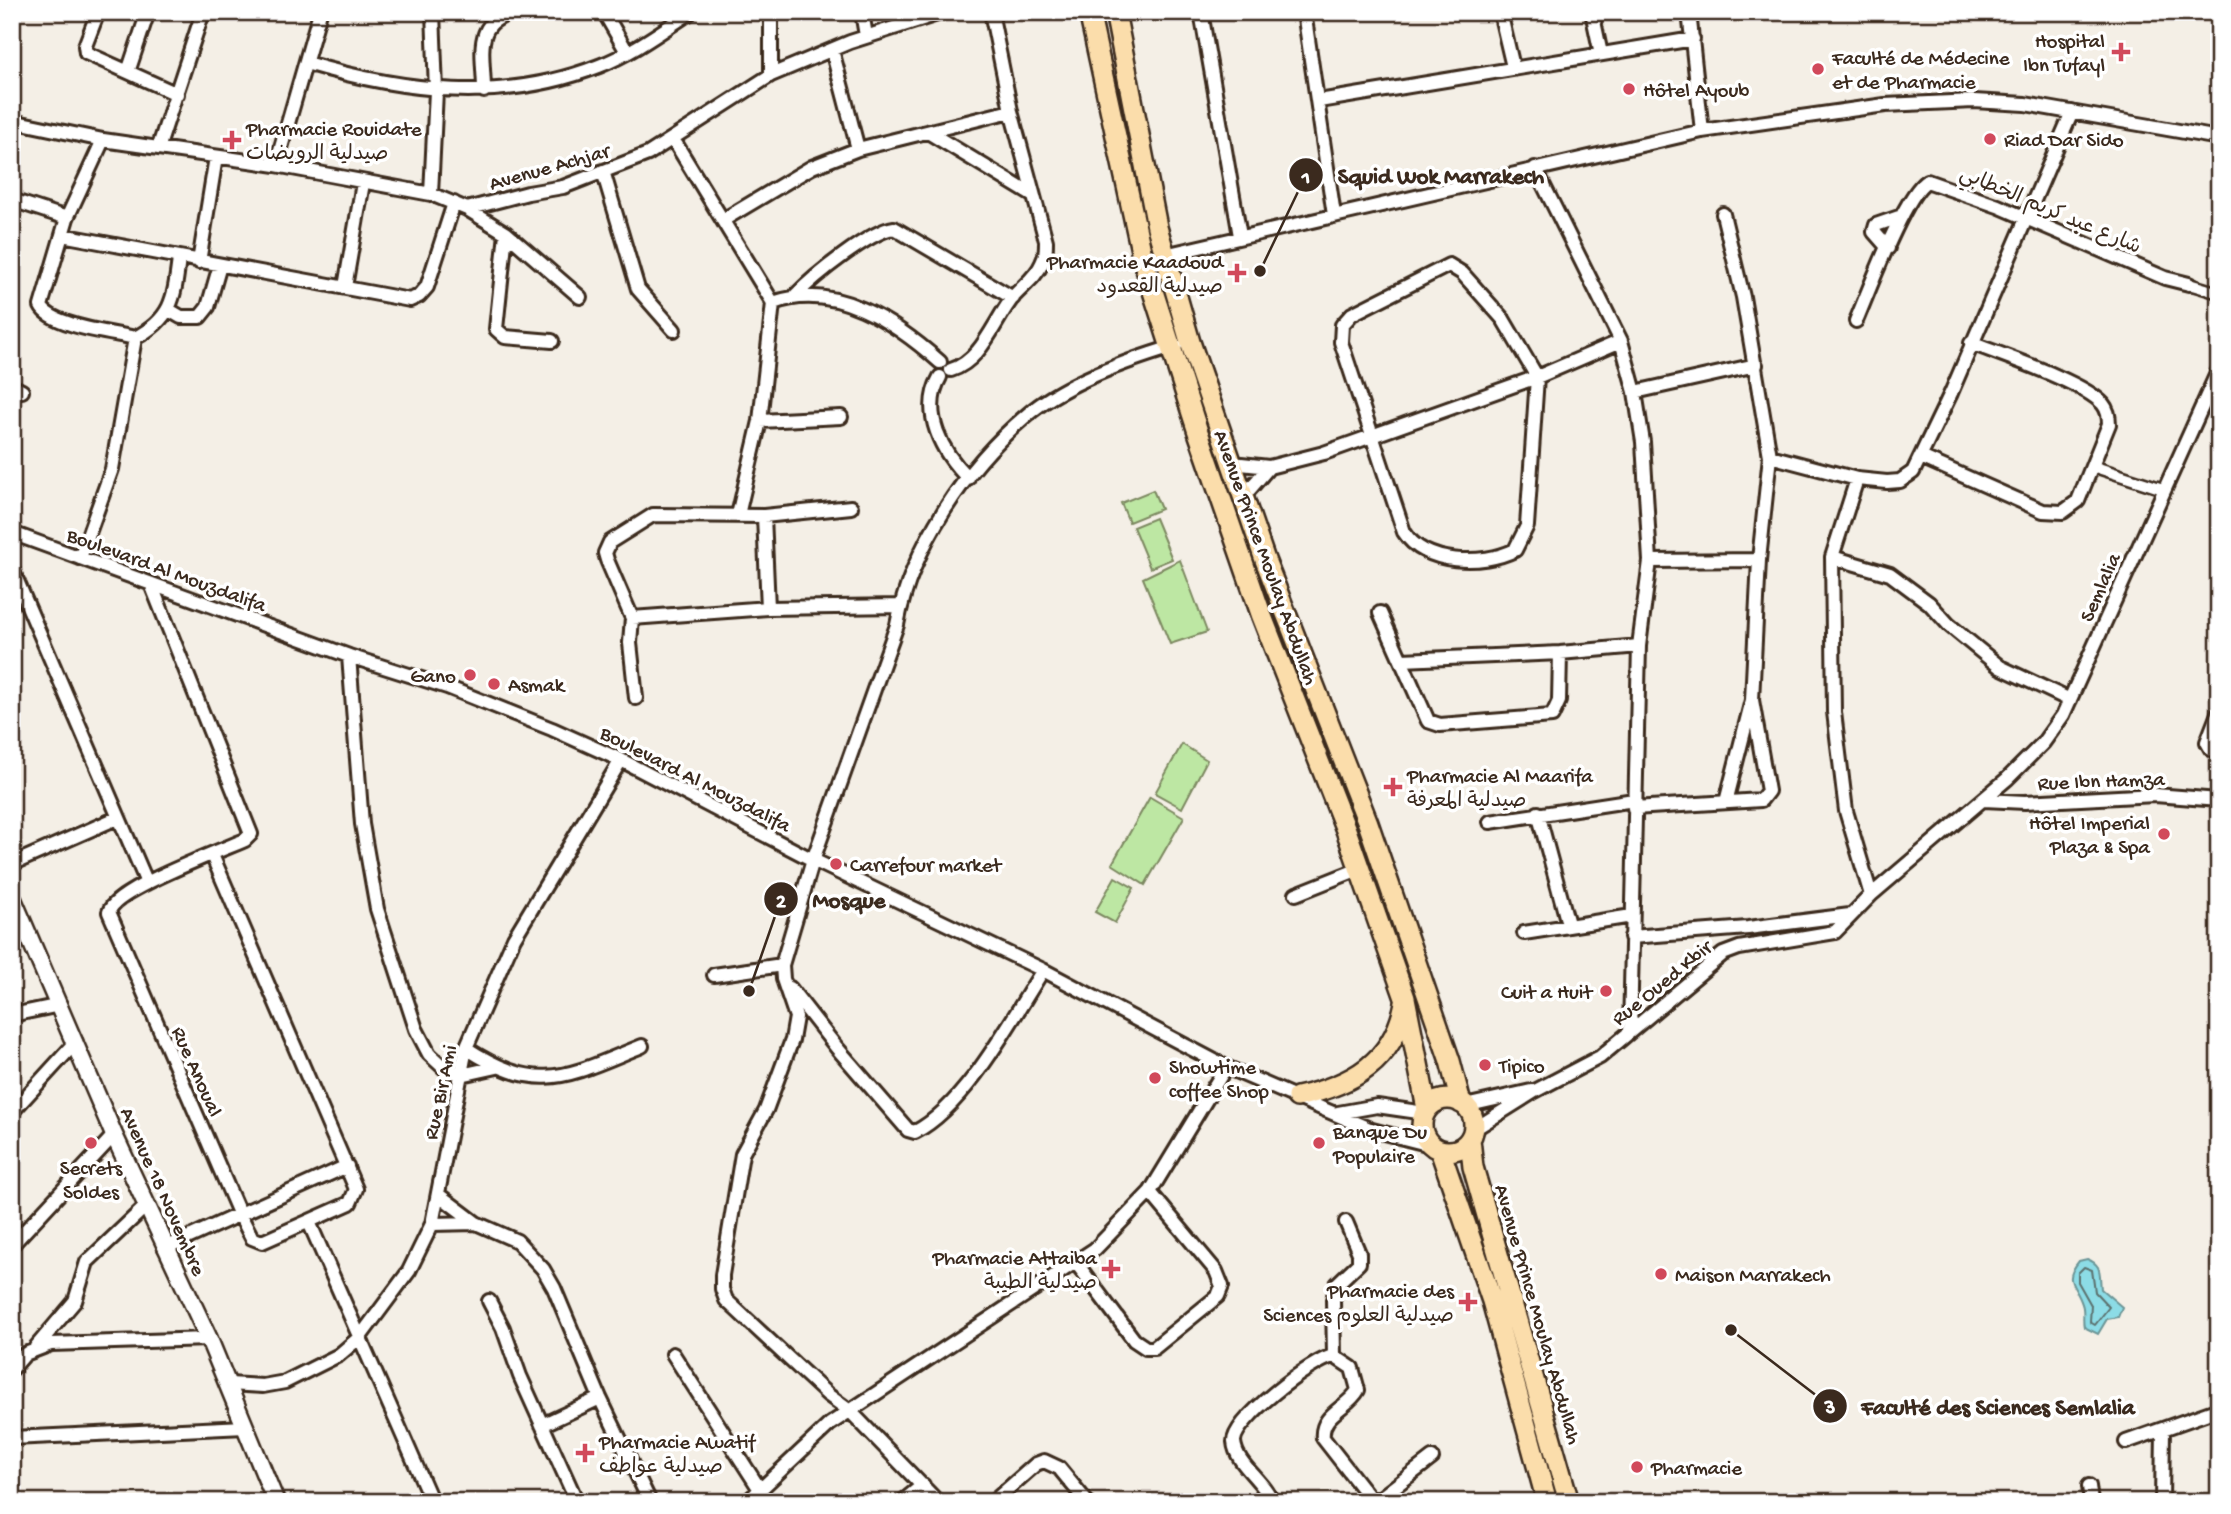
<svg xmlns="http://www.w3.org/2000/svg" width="2231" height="1514" font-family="'Gochi Hand','Playpen Sans Arabic',sans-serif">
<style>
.green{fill:#bde7a3;stroke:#7c8860;stroke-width:2}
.water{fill:#8cdce6;stroke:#6c9596;stroke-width:2}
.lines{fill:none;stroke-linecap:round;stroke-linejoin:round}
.shore{stroke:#5b716e;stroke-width:2}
.pedestrian-casing{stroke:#3b2a1e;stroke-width:15}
.minor-casing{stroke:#3b2a1e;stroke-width:18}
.tertiary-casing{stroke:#3b2a1e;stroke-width:21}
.primary-casing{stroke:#3b2a1e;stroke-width:24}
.pedestrian{stroke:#fff;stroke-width:10}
.minor{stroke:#fff;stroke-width:12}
.tertiary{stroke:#fff;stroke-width:16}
.primary{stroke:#fbddab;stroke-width:19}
.poi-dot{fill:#d1495b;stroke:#fff;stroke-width:2.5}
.labels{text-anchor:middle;stroke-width:7;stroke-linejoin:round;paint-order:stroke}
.poi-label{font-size:21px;fill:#3b2a1e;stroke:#fff;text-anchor:start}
.street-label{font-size:21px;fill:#3b2a1e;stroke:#fff}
.leader{fill:none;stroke:#3b2a1e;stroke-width:2.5}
.callout-dot{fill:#3b2a1e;stroke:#fff;stroke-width:2.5}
.mark-label{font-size:21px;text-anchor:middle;font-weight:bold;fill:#fff}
.callout-label{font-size:23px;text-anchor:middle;font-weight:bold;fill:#3b2a1e;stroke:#fff;stroke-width:7;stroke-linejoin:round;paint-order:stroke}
</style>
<rect width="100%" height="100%" fill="#f4efe6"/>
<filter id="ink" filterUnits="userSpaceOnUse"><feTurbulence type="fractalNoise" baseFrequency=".0143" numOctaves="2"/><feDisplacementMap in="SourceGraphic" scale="14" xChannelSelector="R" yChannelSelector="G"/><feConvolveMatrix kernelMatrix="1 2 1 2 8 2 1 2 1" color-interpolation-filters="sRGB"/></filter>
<g filter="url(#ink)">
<path class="green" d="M 1153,490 L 1161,509 L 1129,522 L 1121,503 Z
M 1155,518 L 1172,559 L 1150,568 L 1133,527 Z
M 1180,560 L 1207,632 L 1170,644 L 1143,578 Z
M 1182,744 L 1207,760 L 1182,808 L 1155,793 Z
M 1150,797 L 1184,817 L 1145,885 L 1112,864 Z
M 1115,877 L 1134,888 L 1115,923 L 1095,912 Z"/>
<path class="water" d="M 2087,1259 C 2103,1265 2099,1274 2101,1289 L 2122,1307 L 2118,1317 L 2107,1319 L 2098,1334 L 2084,1327 C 2082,1319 2085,1311 2082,1304 C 2076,1284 2062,1282 2079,1261 Z"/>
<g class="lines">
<path class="shore" d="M 2084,1267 L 2092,1270 L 2095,1292 L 2109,1307 L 2095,1325 L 2090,1322 L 2091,1305 L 2078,1282 L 2078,1273 Z"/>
<defs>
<path id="pedestrian" d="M 2189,284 L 2219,293
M 2092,466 L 2163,489"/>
<path id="minor" d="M 98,12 L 85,46 L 86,53 L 177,94
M 604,12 L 627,52
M 771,12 L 771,75
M 862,12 L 866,36
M 1201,12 L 1240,236
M 1304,12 L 1334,215
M 1500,12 L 1513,67
M 1592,12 L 1601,54
M 1689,12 L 1702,131
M 832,50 L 858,149
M 306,63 C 404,92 502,104 599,66 C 631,54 662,31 691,12
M 128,72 L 148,12
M 484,91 C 484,54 471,20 517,12
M 1319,101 L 1693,39
M 12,121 L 103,140 L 276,165 L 431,194 L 467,209 L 528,193 L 563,187 L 648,154 L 771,75 L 850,42 L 944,12
M 928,132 L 1032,195
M 673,139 L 773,303 L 760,421 L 738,515
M 103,140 L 67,218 L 41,306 C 50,326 114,333 135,338 C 173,318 174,298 179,259
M 159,146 L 203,12
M 276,165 L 320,12
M 1535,168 L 1621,341 L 1635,392 L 1643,442 L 1650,561 L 1639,646 L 1630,1031
M 603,171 L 638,289 L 674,330
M 431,194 L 436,91 L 433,12
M 12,200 L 67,218
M 467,209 L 506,233 L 580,297
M 723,220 L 812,167 L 858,149 L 1011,111
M 506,233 L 496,329 L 505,337 L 552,341
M 62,235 L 410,300 L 419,296 L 427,287 L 454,203
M 1888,248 L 1874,232 L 1876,225 L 1902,216
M 1143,260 L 1702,131 L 1885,105 L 1974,101 L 2025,104 L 2219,138
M 199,262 L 216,157
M 1449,265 L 1462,273 L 1503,319 L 1537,377 L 1527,526 L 1515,550 C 1483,566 1424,565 1404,532 L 1341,342 L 1342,325 L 1352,314 Z
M 345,287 L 363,183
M 796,295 C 814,276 870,231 894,228 L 1013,298
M 773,303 C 835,281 895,322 940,362
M 169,310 L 181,317 L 200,317 L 208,307 L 220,265
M 1856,321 C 1868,293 1905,193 1927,181 L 1998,206 L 2165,278 L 2189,284
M 951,370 C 983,360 994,320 1014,296 C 1024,285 1037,276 1042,263 C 1046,255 1046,249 1046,241 L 1011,111 L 991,12
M 940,377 C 920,412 942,453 968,478
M 12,386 L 22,391
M 1635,392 L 1756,365
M 760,421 L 841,417
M 1770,456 L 1857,479 L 1887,482 L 1900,481 L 1913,472 L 1951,393 L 2072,112
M 1921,457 L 2043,511 L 2063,512 L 2078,501 L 2109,424 C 2109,416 2108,410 2103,404 C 2084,382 2001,355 1971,343
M 1232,463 L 1269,467 L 1324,453 L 1537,377 L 1621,341
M 1857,479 L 1832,557 L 1834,712 L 1846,811 L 1871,895
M 1243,497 L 1269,467
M 764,516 L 768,608
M 12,533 L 349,656 L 447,687 L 552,729 L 621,760 L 813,860 L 1043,970 L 1226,1067 L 1372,1130 L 1431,1145
M 1832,557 L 1890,574 L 1929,603 L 1949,625 L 2000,667 L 2070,700
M 80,558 L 112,469 L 135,338
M 1650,561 L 1759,560
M 12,569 L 147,883
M 151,584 L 251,834 L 245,840 C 220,851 114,890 109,912 L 239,1213 L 252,1238 L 262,1242 L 350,1203 L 356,1189 L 212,855
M 1380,613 L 1428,721 L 1440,725 L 1552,716 L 1559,701 L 1560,653
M 632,618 L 768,608 L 901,606
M 349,656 L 362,824 L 377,909 L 416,1029 L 429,1054 L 444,1068 L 461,1075 L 497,1067
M 1402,660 L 1560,653 L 1639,646
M 636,698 L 630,643 L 632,618 L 607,560 L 605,553 L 610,542 L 653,515 L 764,516 L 851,507
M 2219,711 L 2207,742 L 2211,749 L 2219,753
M 1984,800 L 2025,802 L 2155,795 L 2219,800
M 1726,802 L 1752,700
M 1634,808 L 1761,800 L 1768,791 L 1752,700 L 1759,560 L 1770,456 L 1743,297 L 1723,214
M 1538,813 L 1568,924
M 1490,822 L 1634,800
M 12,864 L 117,818
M 1296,894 L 1359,869
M 1524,933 L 1632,916
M 1631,937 L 1748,928 L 1850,915
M 714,975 L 782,965
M 790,988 L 837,1048 L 908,1130 L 915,1132 C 966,1106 1013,1017 1043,970
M 12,1015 L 60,1005
M 466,1048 C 540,1096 567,1076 642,1046
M 1465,1106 L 1531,1091
M 12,1112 L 76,1042
M 1338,1113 L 1377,1106 L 1425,1113
M 1473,1130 L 1535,1091 L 1600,1057 L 1723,954 L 1739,948 L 1835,932 L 1871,895 L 2007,779 L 2043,743 L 2063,715 L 2219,369
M 439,1195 L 476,1223 L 517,1241 L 543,1269 L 554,1288 L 600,1398 L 650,1502
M 309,1222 L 432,1502
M 432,1224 L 476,1223
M 12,1245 L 114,1135
M 165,1248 L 347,1166
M 1077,1264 L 1134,1340 L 1146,1348 L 1154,1348 L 1218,1296 L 1222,1286 L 1216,1271 L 1150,1192
M 489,1301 L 503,1328 L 520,1376 L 577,1502
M 36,1347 L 75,1301 L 87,1262 L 146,1206
M 673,1354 L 759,1488
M 1334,1356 L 1333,1300 L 1337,1284 L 1359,1263 L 1359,1253 L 1346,1222
M 12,1369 L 25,1354 L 51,1344 L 209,1339
M 229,1384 L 263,1386 L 285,1382 L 339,1355 L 360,1337 L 409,1271 L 432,1224 L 466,1048 L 514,938 L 621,760
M 542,1425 L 600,1398
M 12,1438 L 245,1427
M 2126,1442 L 2219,1409
M 2089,1486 L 2091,1502
M 747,1502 L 830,1424 L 1095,1249 L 1150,1192 L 1226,1067
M 902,1502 L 923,1485
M 938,1502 L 850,1411 L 828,1395 L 726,1300 L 722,1289 L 722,1275 L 742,1154 L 766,1110 L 792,1040 L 796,1017 L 783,979 L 782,965 L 813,860 L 897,625 C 911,547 967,465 1027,415 C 1065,382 1129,360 1176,346
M 993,1502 L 1036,1464 L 1044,1461 L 1059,1468 L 1087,1502
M 1272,1502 C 1265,1481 1236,1465 1234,1442 C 1233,1420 1313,1359 1334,1356 L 1352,1368 L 1358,1390 C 1348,1408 1320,1414 1323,1438 L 1373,1502
M 1375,1502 L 1432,1458
M 2162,1502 L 2163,1429"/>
<path id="tertiary" d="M 12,897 L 114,1135 L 209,1339 L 276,1502"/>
<path id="primary" d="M 1089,12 L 1143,260 L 1198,432 L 1261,614 L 1346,830 L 1405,998 L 1427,1109
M 1115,12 L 1157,227 L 1190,342 L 1265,560 L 1368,823 L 1450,1061 L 1461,1103
M 1297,1097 C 1352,1085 1394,1062 1405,1003
M1422 1125a26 26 0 1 1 52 0a26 26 0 1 1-52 0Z
M 1470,1139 L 1473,1167 L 1569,1502
M 1440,1150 L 1492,1301 L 1547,1502"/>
</defs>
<use href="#pedestrian" class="pedestrian-casing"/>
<use href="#minor" class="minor-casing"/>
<use href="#tertiary" class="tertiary-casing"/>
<use href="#primary" class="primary-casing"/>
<use href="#pedestrian" class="pedestrian"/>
<use href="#minor" class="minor"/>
<use href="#tertiary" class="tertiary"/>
<use href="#primary" class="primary"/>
</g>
</g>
<g class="poi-dot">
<path d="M2117.5 41.5h7v7h7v7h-7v7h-7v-7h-7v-7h7z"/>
<circle cx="1818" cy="69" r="7"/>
<circle cx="1629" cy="89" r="7"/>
<circle cx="1990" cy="139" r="7"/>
<path d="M228.5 129.5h7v7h7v7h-7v7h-7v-7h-7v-7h7z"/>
<path d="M1233.5 262.5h7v7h7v7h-7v7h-7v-7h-7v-7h7z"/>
<circle cx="470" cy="675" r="7"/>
<circle cx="494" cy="684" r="7"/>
<path d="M1389.5 776.5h7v7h7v7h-7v7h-7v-7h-7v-7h7z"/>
<circle cx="2164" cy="834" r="7"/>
<circle cx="836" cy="864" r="7"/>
<circle cx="1606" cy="991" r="7"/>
<circle cx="1485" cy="1065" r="7"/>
<circle cx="1155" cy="1078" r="7"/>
<circle cx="91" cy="1143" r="7"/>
<circle cx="1319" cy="1143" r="7"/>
<path d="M1107.5 1258.5h7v7h7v7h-7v7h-7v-7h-7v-7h7z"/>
<circle cx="1661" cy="1274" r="7"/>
<path d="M1464.5 1291.5h7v7h7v7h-7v7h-7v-7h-7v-7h7z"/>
<path d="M581.5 1442.5h7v7h7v7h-7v7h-7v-7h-7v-7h7z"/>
<circle cx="1637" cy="1467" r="7"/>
</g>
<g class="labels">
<g class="poi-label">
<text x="2105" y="47" text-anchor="end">Hospital<tspan x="2105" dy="24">Ibn Tufayl</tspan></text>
<text x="1832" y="64">Faculté de Médecine<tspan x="1832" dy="24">et de Pharmacie</tspan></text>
<text x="1643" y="96">Hôtel Ayoub</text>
<text x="246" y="135">Pharmacie Rouidate<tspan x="246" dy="24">صيدلية الرويضات</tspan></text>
<text x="2004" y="146">Riad Dar Sido</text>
<text x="1223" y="268" text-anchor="end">Pharmacie Kaadoud<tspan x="1223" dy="24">صيدلية القعدود</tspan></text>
<text x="456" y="682" text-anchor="end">Gano</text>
<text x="508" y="691">Asmak</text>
<text x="1407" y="782">Pharmacie Al Maarifa<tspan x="1407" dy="24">صيدلية المعرفة</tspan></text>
<text x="2150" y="829" text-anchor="end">Hôtel Imperial<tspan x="2150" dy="24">Plaza &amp; Spa</tspan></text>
<text x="850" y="871">Carrefour market</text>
<text x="1592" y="998" text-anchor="end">Cuit a Huit</text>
<text x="1499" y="1072">Tipico</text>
<text x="1169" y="1073">Showtime<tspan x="1169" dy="24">coffee Shop</tspan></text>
<text x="1333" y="1138">Banque Du<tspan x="1333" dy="24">Populaire</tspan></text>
<text x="91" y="1174" text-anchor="middle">Secrets<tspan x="91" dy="24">Soldes</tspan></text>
<text x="1097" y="1264" text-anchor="end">Pharmacie Attaiba<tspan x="1097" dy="24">صيدلية الطيبة</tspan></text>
<text x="1675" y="1281">Maison Marrakech</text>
<text x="1454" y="1297" text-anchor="end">Pharmacie des<tspan x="1454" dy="24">Sciences صيدلية العلوم</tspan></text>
<text x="599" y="1448">Pharmacie Awatif<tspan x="599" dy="24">صيدلية عواطف</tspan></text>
<text x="1651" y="1474">Pharmacie</text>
</g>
<g class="street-label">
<text transform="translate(549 166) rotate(-16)" y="7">Avenue Achjar</text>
<text transform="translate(2051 209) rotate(23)" y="7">شارع عبد كريم الخطابي</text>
<text transform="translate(1267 557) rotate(70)" y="7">Avenue Prince Moulay Abdullah</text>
<text transform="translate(167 569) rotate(20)" y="7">Boulevard Al Mouzdalifa</text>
<text transform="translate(2099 587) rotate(-66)" y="7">Semlalia</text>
<text transform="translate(696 778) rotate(27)" y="7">Boulevard Al Mouzdalifa</text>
<text transform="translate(2101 780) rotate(-2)" y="7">Rue Ibn Hamza</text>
<text transform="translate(1661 982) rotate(-39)" y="7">Rue Oued Kbir</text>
<text transform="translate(198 1071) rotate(66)" y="7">Rue Anoual</text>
<text transform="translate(439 1092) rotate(-78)" y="7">Rue Bir Ami</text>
<text transform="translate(164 1191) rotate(66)" y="7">Avenue 18 Novembre</text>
<text transform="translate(1539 1314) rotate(74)" y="7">Avenue Prince Moulay Abdullah</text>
</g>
</g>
<path class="leader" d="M1260 271L1306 175M749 991L781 899M1731 1330L1830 1406"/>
<g class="callout-dot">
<circle cx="1260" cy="271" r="7"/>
<circle cx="749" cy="991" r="7"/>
<circle cx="1731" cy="1330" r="7"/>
<circle cx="1306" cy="175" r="18"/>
<circle cx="781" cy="899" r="18"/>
<circle cx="1830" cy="1406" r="18"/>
</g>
<g class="mark-label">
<text x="1306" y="183">1</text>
<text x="781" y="907">2</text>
<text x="1830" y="1413">3</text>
</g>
<g class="callout-label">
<text x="1441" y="183">Squid Wok Marrakech</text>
<text x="849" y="907">Mosque</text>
<text x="1998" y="1414">Faculté des Sciences Semlalia</text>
</g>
<rect width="2231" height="1514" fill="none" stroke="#fff" stroke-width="42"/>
<rect x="21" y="21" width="2189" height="1472" fill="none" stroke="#3b2a1e" stroke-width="2.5" filter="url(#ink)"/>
</svg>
